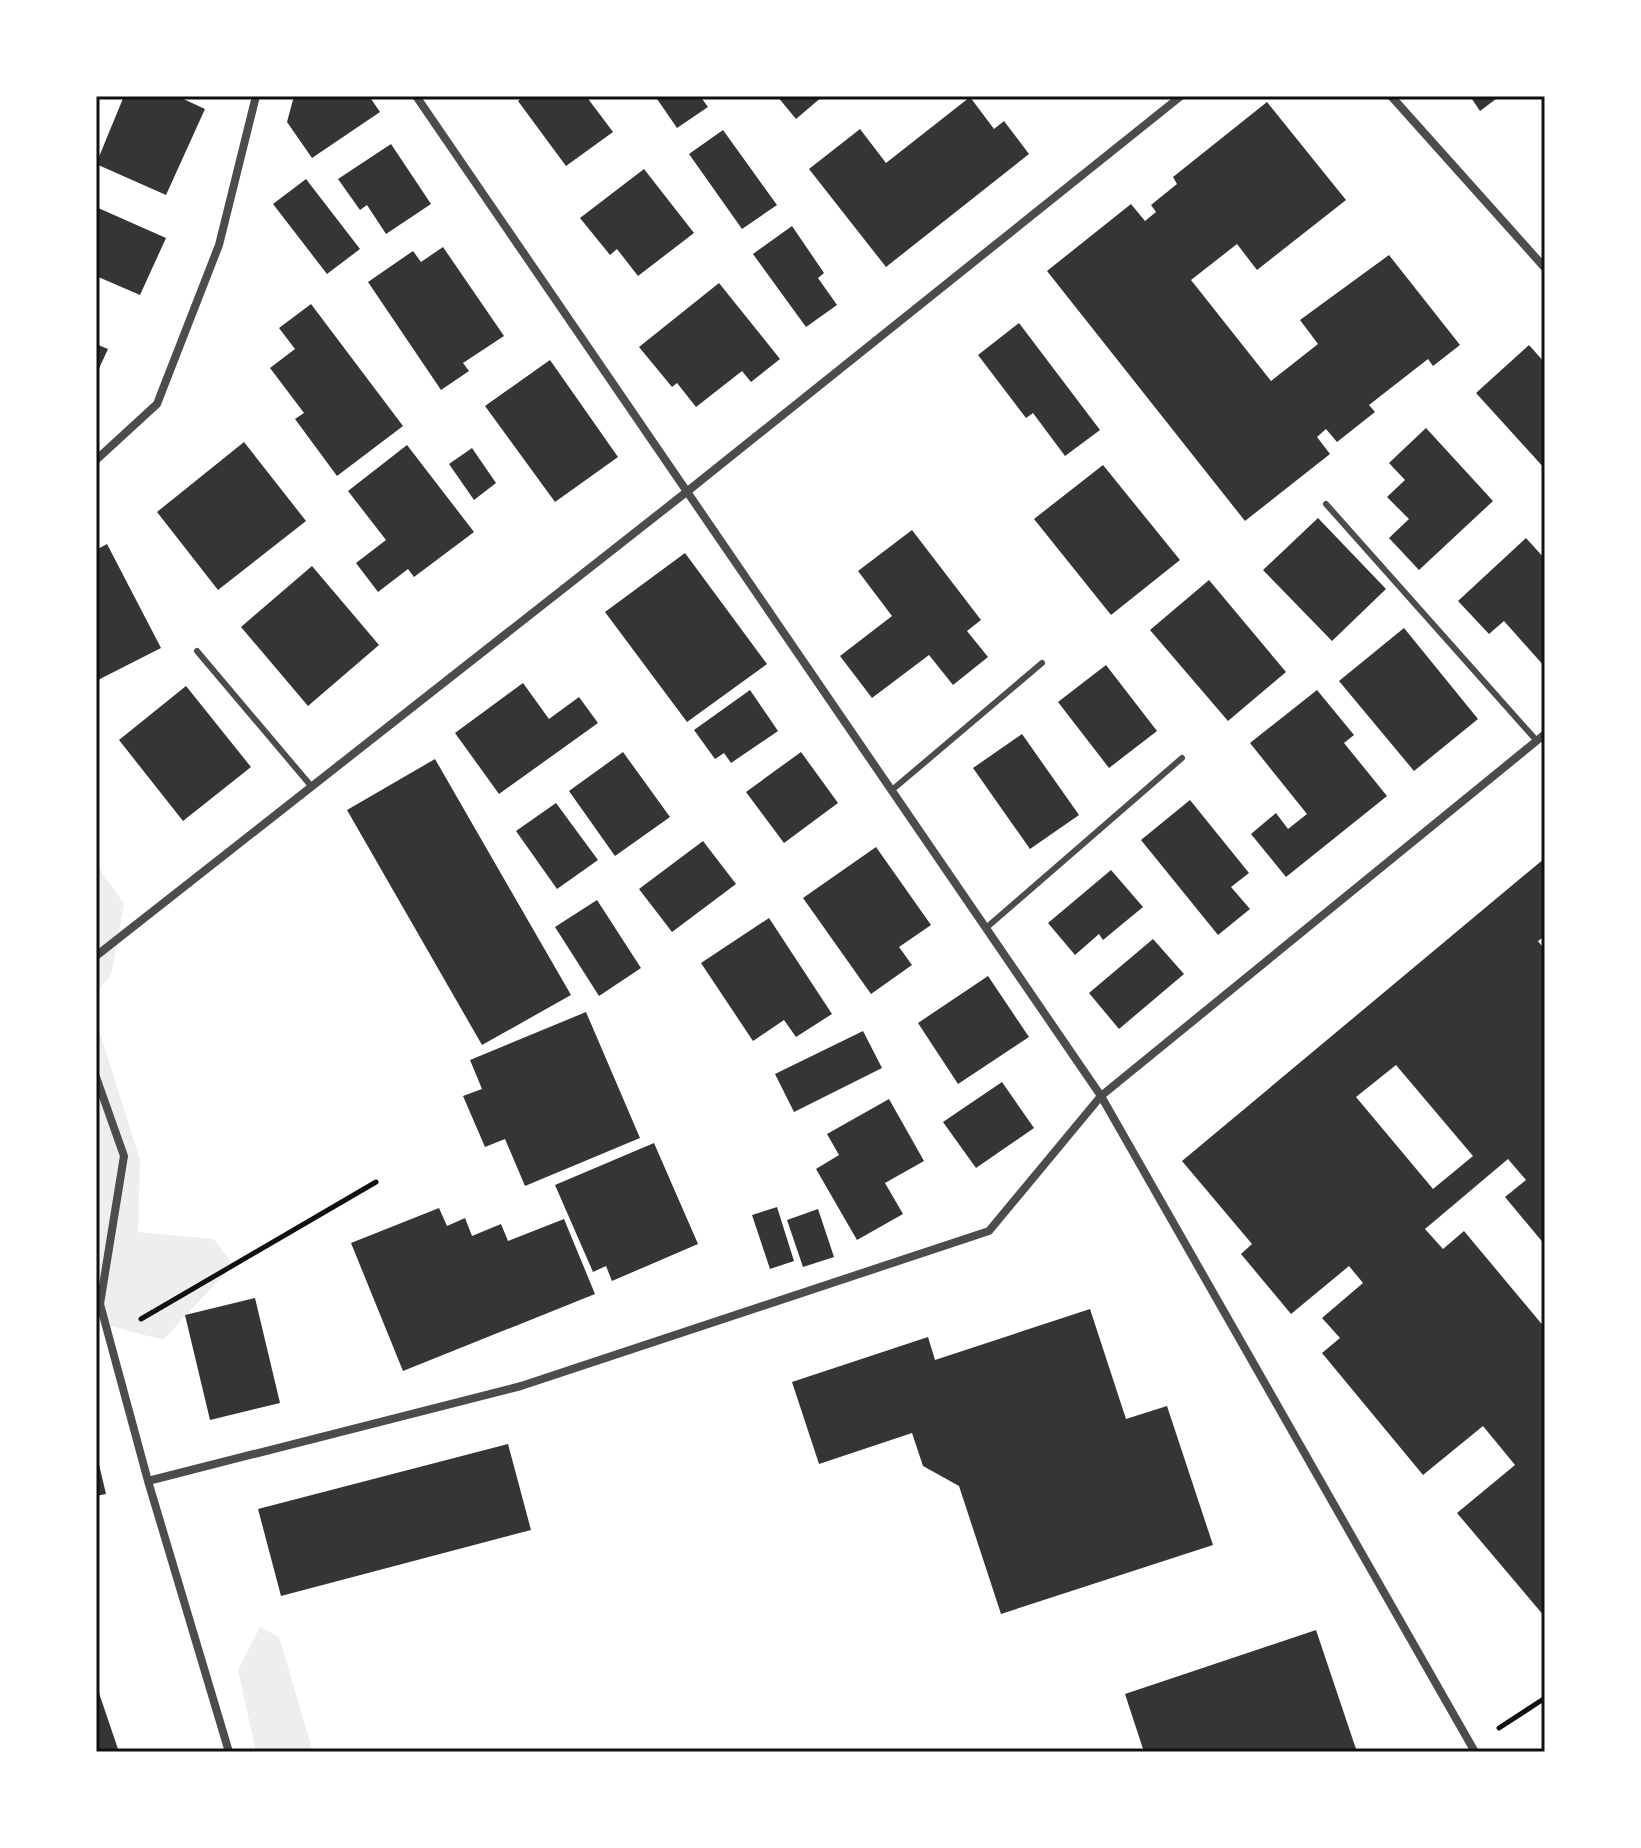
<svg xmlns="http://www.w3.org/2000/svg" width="1641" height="1848" font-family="'Asap Condensed',sans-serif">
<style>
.green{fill:#eee}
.building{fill:#353535;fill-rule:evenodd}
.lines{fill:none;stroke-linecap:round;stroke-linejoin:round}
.path{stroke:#111;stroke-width:5}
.service{stroke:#4c4c4c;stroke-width:6}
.minor{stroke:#4c4c4c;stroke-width:8}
.neatline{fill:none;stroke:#111;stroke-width:3}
</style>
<rect width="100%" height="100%" fill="#fff"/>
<path class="green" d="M 96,864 L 124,904 L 111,975 L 96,993 Z
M 96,1020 L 140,1160 L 138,1232 L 214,1239 L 233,1265 L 163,1340 L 96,1322 Z
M 260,1627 L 279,1637 L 313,1752 L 256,1752 L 238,1670 Z"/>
<path class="building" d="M 124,96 L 177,96 L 205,109 L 166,195 L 96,164 Z
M 294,96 L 369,96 L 380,112 L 312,158 L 287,122 Z
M 524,96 L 586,96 L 613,132 L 566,166 L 518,101 Z
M 655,96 L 700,96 L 708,107 L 677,128 Z
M 777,96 L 823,96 L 796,119 Z
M 1470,96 L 1500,96 L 1480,111 Z
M 970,97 L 994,129 L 1004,121 L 1029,154 L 886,267 L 809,169 L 860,129 L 886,163 Z
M 1267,102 L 1346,200 L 1257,270 L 1237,244 L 1191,280 L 1271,381 L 1318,344 L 1300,320 L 1389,255 L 1460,345 L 1433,366 L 1428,359 L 1369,405 L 1375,412 L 1337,442 L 1326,429 L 1317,437 L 1330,454 L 1245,521 L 1047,271 L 1131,204 L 1145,221 L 1156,212 L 1151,205 L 1177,184 L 1173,177 Z
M 723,130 L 777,205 L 742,229 L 689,154 Z
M 391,144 L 431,204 L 386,234 L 367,205 L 360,210 L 338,179 Z
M 644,169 L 694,233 L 638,276 L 617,249 L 610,255 L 580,218 Z
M 306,179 L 360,249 L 327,274 L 273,204 Z
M 96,207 L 166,238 L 140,295 L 96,276 Z
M 792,226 L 824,273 L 818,278 L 837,305 L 806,327 L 753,254 Z
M 443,247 L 504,336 L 463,363 L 469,371 L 441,390 L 368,282 L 413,251 L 421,262 Z
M 719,283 L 780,359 L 751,382 L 742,371 L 696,407 L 677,383 L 672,387 L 639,347 Z
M 311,304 L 403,426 L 337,476 L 295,419 L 304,413 L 270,368 L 295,349 L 279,328 Z
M 1019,323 L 1100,430 L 1065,456 L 1033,413 L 1026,418 L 978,355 Z
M 96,344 L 108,349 L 96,375 Z
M 1529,345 L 1545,363 L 1545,469 L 1476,393 Z
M 550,360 L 618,457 L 555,502 L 485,406 Z
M 1426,428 L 1493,501 L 1419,570 L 1389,538 L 1409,519 L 1387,497 L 1405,480 L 1389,463 Z
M 244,442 L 306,521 L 218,590 L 157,512 Z
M 407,445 L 474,532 L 414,577 L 408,569 L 378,592 L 356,563 L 386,540 L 348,491 Z
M 472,448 L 496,483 L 474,500 L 449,464 Z
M 1103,465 L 1180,560 L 1111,615 L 1034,519 Z
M 1318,518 L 1386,589 L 1332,641 L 1263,570 Z
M 912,530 L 981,620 L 967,631 L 988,657 L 953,685 L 929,655 L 872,698 L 840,656 L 892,616 L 858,571 Z
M 1526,538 L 1545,559 L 1545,667 L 1504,621 L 1489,634 L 1458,601 Z
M 107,544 L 161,648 L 96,681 L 96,550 Z
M 685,553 L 767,664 L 687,722 L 605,612 Z
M 312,566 L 379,645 L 308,706 L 241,627 Z
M 1209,580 L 1286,672 L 1228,721 L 1150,630 Z
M 1404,628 L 1478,719 L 1414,771 L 1339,681 Z
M 1106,665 L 1157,731 L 1109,768 L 1058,702 Z
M 523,683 L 549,719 L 579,697 L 598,723 L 499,794 L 455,733 Z
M 186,686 L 251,767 L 183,821 L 119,740 Z
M 750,690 L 778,731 L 731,763 L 724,753 L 715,759 L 694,730 Z
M 1317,690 L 1354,735 L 1344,743 L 1387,796 L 1286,877 L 1251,834 L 1276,813 L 1288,829 L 1307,814 L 1250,743 Z
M 1022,734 L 1079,815 L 1030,849 L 973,768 Z
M 623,752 L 670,817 L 615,856 L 569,791 Z
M 801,752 L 838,803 L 784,843 L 746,792 Z
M 435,759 L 571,995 L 482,1045 L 347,810 Z
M 1190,800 L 1249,873 L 1231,887 L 1250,909 L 1218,935 L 1141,840 Z
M 556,803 L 598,860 L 557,889 L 516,831 Z
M 703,841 L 736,884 L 672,932 L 639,889 Z
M 876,847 L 931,925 L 899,947 L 912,965 L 871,994 L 803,898 Z
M 1545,858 L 1545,936 L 1538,941 L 1545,950 L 1545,1245 L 1505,1197 L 1526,1180 L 1508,1159 L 1425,1229 L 1443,1249 L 1464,1231 L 1545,1328 L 1545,1617 L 1457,1513 L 1515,1465 L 1483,1426 L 1423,1475 L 1322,1353 L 1340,1338 L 1322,1318 L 1363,1283 L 1349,1266 L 1291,1314 L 1241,1254 L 1252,1244 L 1182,1161 ZM 1396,1065 L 1473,1156 L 1433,1189 L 1356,1097 Z
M 1111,870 L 1143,907 L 1103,940 L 1099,934 L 1075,955 L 1048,923 Z
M 597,900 L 641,968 L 599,996 L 555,927 Z
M 769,918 L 832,1014 L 796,1037 L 784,1020 L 753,1041 L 701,963 Z
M 1153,939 L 1184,974 L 1119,1029 L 1089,993 Z
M 988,976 L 1029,1037 L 958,1084 L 918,1023 Z
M 586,1012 L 640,1138 L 525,1186 L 505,1139 L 485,1147 L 463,1096 L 482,1089 L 470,1060 Z
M 863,1031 L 882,1068 L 794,1112 L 775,1074 Z
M 1002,1082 L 1034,1128 L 976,1168 L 943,1122 Z
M 889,1099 L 924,1161 L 885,1183 L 903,1214 L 857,1240 L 816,1169 L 839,1155 L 827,1134 Z
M 654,1143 L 698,1244 L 612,1281 L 606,1266 L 593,1272 L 555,1185 Z
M 777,1207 L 794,1261 L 770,1269 L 752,1215 Z
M 439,1208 L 447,1226 L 465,1218 L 472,1236 L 501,1224 L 508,1241 L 564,1219 L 595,1294 L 403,1371 L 351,1243 Z
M 818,1209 L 834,1257 L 803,1267 L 787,1220 Z
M 255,1298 L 280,1403 L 210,1420 L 185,1315 Z
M 1090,1309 L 1126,1419 L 1167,1406 L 1213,1545 L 1001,1614 L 959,1486 L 923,1466 L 912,1433 L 819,1464 L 792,1382 L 928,1337 L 935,1360 Z
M 508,1444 L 531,1530 L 281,1596 L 258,1509 Z
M 97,1456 L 106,1494 L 96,1496 L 96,1457 Z
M 1316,1630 L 1357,1752 L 1144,1752 L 1125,1694 Z
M 99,1693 L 119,1752 L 96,1752 L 96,1694 Z"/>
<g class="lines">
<path class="path" d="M 141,1319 L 376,1182
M 1499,1728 L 1545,1698"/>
<path class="service" d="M 1326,504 L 1537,741
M 197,651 L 312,787
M 892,790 L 1042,663
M 986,928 L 1182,758"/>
<path class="minor" d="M 416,96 L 1101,1096 L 1475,1752
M 1391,96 L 1545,268
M 96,460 L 157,404 L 219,245 L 256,96
M 96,956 L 689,490 L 1181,96
M 96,1077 L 124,1156 L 100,1304 L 148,1481 L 229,1752
M 148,1481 L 521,1386 L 989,1231 L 1101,1096 L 1545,734"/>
</g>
<rect width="1641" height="1848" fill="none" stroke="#ffffff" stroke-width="196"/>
<rect x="98" y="98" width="1445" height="1652" class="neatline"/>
</svg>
